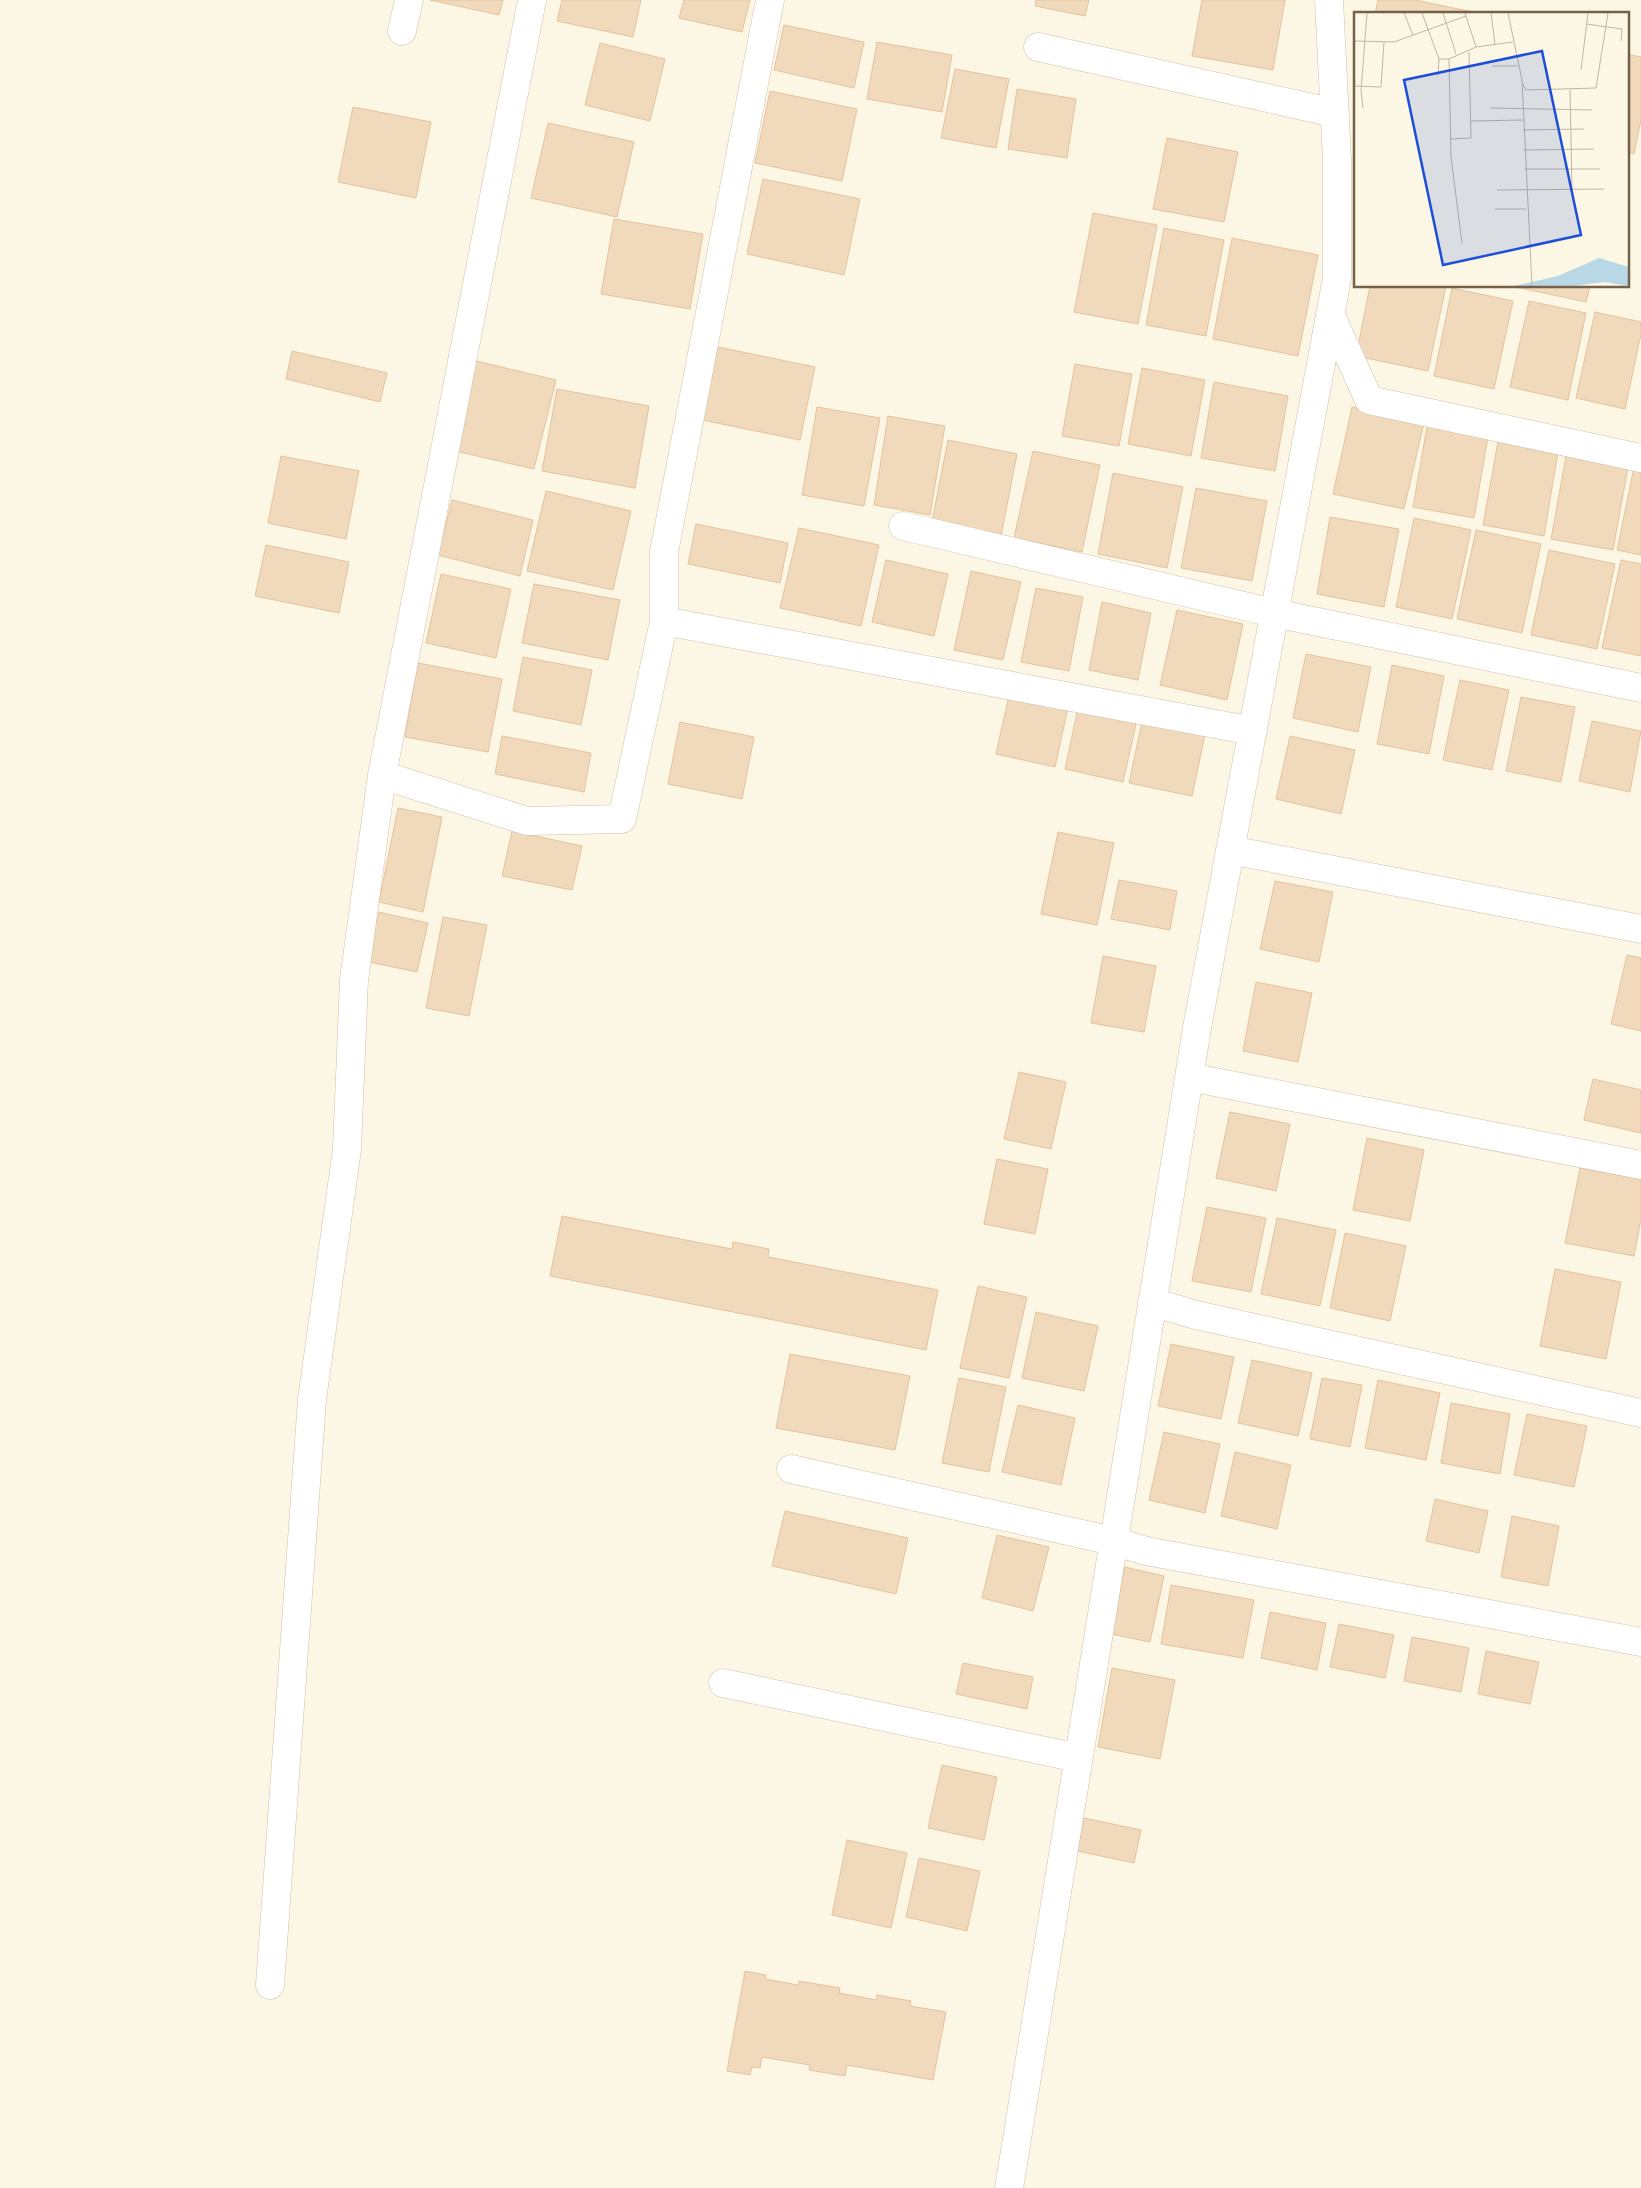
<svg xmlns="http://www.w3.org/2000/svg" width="1641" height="2188" font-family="Cabin,sans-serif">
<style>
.building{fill:#f1dabc;stroke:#e4c39d}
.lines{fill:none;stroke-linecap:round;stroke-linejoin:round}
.street-casing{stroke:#cec0ab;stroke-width:29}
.street{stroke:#fff;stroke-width:28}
.inset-road{fill:none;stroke:#c2b6a2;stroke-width:1}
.view{fill:#1d4ed8;fill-opacity:0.15;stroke:#1d4ed8;stroke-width:2.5}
.inset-edge{fill:none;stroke:#75604a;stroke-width:2.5}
</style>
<rect width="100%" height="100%" fill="#fcf7e5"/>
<path class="building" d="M 430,0 L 503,0 L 499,15 Z
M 562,0 L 641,0 L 633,37 L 557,21 Z
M 684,0 L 750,0 L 742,32 L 679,18 Z
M 1036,0 L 1089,0 L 1085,16 L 1035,6 Z
M 1202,0 L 1285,0 L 1273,70 L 1192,56 Z
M 1378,0 L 1415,0 L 1478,13 L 1375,14 Z
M 784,25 L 864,42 L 854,88 L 774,70 Z
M 877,42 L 952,55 L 942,112 L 867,99 Z
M 600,43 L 665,59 L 650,121 L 585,105 Z
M 1627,54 L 1641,57 L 1641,120 L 1634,154 L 1627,152 Z
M 955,69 L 1009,79 L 996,148 L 941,138 Z
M 1017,89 L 1076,99 L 1067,158 L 1008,149 Z
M 770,91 L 857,109 L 842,181 L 755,163 Z
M 353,107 L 431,122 L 416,198 L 338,182 Z
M 548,123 L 634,142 L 617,217 L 531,198 Z
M 1167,138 L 1238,152 L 1224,222 L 1153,209 Z
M 763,179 L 860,199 L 844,275 L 747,254 Z
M 1093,213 L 1157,225 L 1138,324 L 1074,312 Z
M 614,219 L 703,234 L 690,309 L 601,294 Z
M 1164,228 L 1224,240 L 1206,336 L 1146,325 Z
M 1232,238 L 1318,255 L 1298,356 L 1213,339 Z
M 1370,286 L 1446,286 L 1428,371 L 1356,356 Z
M 1511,286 L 1590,286 L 1586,302 Z
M 1452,288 L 1513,301 L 1494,389 L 1434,376 Z
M 1529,301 L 1586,313 L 1568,400 L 1510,387 Z
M 1595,312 L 1641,322 L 1641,334 L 1625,409 L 1576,398 Z
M 718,347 L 815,367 L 800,440 L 702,420 Z
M 292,351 L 387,373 L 380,402 L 286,379 Z
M 472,360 L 556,380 L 534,469 L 451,450 Z
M 1075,364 L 1132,374 L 1119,446 L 1062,436 Z
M 1142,368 L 1205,380 L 1191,456 L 1128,444 Z
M 1214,382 L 1288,396 L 1275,471 L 1201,458 Z
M 557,389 L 649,406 L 635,488 L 542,471 Z
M 817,407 L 880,418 L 864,506 L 802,495 Z
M 1352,407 L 1424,423 L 1404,509 L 1333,494 Z
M 888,416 L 945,426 L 930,515 L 874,505 Z
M 1428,421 L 1489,431 L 1474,518 L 1413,507 Z
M 1499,436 L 1559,446 L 1544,536 L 1483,525 Z
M 948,440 L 1017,454 L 1001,536 L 932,521 Z
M 1033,451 L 1100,465 L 1082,552 L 1014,538 Z
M 1567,451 L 1629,462 L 1613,550 L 1551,539 Z
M 281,456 L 359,471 L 346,539 L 268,523 Z
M 1634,467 L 1641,469 L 1641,555 L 1617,550 Z
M 1113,473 L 1183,487 L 1167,568 L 1098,554 Z
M 1196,488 L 1267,501 L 1252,581 L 1181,568 Z
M 546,491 L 631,511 L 613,590 L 527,571 Z
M 452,500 L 533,520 L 520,576 L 438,555 Z
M 1330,517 L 1399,529 L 1384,607 L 1317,594 Z
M 1414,518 L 1471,530 L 1452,619 L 1396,607 Z
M 696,524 L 788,543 L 780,583 L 688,564 Z
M 799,528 L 879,545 L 861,626 L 780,608 Z
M 1476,530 L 1541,544 L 1522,633 L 1457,619 Z
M 266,545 L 349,562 L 339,613 L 255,596 Z
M 1549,550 L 1615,564 L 1597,649 L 1531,635 Z
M 886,560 L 948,574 L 934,636 L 872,622 Z
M 1621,560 L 1641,564 L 1641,656 L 1602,648 Z
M 971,571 L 1021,582 L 1003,660 L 954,650 Z
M 441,574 L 511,589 L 496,658 L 426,643 Z
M 534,584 L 620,600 L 608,660 L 522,643 Z
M 1036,588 L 1083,597 L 1069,671 L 1021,662 Z
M 1102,602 L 1151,613 L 1138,680 L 1089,670 Z
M 1177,610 L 1243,624 L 1227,700 L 1160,685 Z
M 1306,654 L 1371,667 L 1358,732 L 1293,718 Z
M 523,657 L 592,670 L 581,725 L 513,711 Z
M 418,663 L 502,679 L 488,752 L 405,737 Z
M 1392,665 L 1444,676 L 1429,754 L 1377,744 Z
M 1460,680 L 1509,690 L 1492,770 L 1443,760 Z
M 1012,682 L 1071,694 L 1055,767 L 996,754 Z
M 1083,685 L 1142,698 L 1123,782 L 1065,769 Z
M 1521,697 L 1575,707 L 1561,782 L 1506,771 Z
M 1143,717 L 1206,730 L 1192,796 L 1129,783 Z
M 1592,721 L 1641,731 L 1630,792 L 1579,781 Z
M 680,722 L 754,737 L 742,799 L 668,784 Z
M 502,736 L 591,753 L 584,792 L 495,774 Z
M 1290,736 L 1355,750 L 1341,814 L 1276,799 Z
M 398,808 L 442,817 L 423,912 L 379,902 Z
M 512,831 L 582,846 L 572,890 L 502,876 Z
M 1058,832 L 1114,843 L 1097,925 L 1041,914 Z
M 1119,880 L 1177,891 L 1170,930 L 1111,919 Z
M 1275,881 L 1333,892 L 1319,962 L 1260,949 Z
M 374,911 L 428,923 L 417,972 L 364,961 Z
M 443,917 L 487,925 L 469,1016 L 426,1008 Z
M 1627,955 L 1641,958 L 1641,1031 L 1611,1024 Z
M 1103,956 L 1156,966 L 1144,1032 L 1091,1023 Z
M 1256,982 L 1312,993 L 1298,1062 L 1243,1051 Z
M 1019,1072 L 1066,1082 L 1051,1149 L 1004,1139 Z
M 1593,1079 L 1641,1090 L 1641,1133 L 1584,1120 Z
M 1230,1112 L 1290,1124 L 1276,1191 L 1216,1178 Z
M 1367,1138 L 1424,1150 L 1410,1221 L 1353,1210 Z
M 997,1159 L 1048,1169 L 1035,1234 L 984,1224 Z
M 1580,1168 L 1641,1179 L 1641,1219 L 1634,1256 L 1565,1243 Z
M 1207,1207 L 1266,1218 L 1251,1292 L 1192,1281 Z
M 562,1216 L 732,1249 L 733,1242 L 769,1249 L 768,1257 L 938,1290 L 926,1350 L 550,1276 Z
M 1277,1218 L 1336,1230 L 1320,1306 L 1261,1294 Z
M 1345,1233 L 1406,1246 L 1390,1321 L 1330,1308 Z
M 1555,1269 L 1621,1282 L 1606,1359 L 1540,1346 Z
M 978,1286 L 1027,1297 L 1009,1378 L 960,1368 Z
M 1036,1312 L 1098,1326 L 1084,1391 L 1022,1378 Z
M 1171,1344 L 1234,1357 L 1221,1419 L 1158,1406 Z
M 790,1354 L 910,1376 L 895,1450 L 776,1428 Z
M 1252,1360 L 1312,1373 L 1298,1436 L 1238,1423 Z
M 959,1378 L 1006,1387 L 989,1472 L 942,1463 Z
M 1322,1378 L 1362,1385 L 1350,1447 L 1310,1439 Z
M 1378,1380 L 1440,1393 L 1426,1460 L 1365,1448 Z
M 1451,1403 L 1510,1414 L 1500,1474 L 1441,1463 Z
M 1018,1405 L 1075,1418 L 1061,1485 L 1002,1472 Z
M 1527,1414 L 1587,1426 L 1574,1487 L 1514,1475 Z
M 1164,1432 L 1220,1444 L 1205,1513 L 1149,1500 Z
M 1235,1452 L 1291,1465 L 1277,1529 L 1221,1516 Z
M 1435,1499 L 1488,1511 L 1479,1553 L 1426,1541 Z
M 785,1511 L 908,1538 L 896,1594 L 772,1566 Z
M 1512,1516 L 1559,1526 L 1548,1586 L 1501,1577 Z
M 997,1535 L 1049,1547 L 1033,1611 L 982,1598 Z
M 1125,1567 L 1164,1576 L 1150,1642 L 1111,1634 Z
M 1171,1585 L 1254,1600 L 1243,1658 L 1161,1644 Z
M 1270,1612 L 1326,1623 L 1317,1670 L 1261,1658 Z
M 1339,1624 L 1394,1635 L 1385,1678 L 1330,1667 Z
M 1412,1637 L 1469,1648 L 1461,1692 L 1404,1681 Z
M 1486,1651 L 1539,1662 L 1530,1704 L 1478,1694 Z
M 963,1663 L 1033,1677 L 1027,1709 L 956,1694 Z
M 1112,1668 L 1175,1680 L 1160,1759 L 1098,1747 Z
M 942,1765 L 997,1777 L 984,1840 L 928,1828 Z
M 1084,1818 L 1141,1830 L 1134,1863 L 1077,1851 Z
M 847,1840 L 907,1853 L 891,1928 L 832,1915 Z
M 919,1858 L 980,1871 L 967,1931 L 906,1917 Z
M 745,1971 L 766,1975 L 765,1979 L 798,1985 L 799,1981 L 840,1988 L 839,1993 L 876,2000 L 877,1995 L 911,2001 L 910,2006 L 946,2012 L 933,2080 L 847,2065 L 845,2076 L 809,2070 L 810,2065 L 762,2057 L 760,2068 L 752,2067 L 750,2075 L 727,2071 Z"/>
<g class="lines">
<defs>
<path id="street" d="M 402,31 L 409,0
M 1038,47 L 1335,113
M 1331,316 L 1369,400 L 1641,458
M 903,526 L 1274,613 L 1641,688
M 664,621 L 1253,731
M 382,775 L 527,821 L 622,819 L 664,621 L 664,552 L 770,0
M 1230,850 L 1641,929
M 1189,1077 L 1641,1165
M 1152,1302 L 1196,1315 L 1641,1413
M 791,1469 L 1113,1541 L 1146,1551 L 1641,1642
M 723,1683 L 1078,1758
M 270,1985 L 312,1400 L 347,1149 L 354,980 L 382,775 L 532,0
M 1009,2188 L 1197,1028 L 1337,278 L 1337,160 L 1329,0"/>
</defs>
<use href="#street" class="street-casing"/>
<use href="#street" class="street"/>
</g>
<g transform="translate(1354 12)">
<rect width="275" height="275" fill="#fcf7e5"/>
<path d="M 245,246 L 275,255 L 275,274 L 250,270 L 220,274 L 160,274 L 204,264 Z" fill="#b9d8e6"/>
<path class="inset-road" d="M 50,1 L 59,23M 68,1 L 85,47M 89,1 L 102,42M 111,1 L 122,35M 137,1 L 141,32M 154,1 L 168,68 L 178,274M 232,12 L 268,17 L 267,29M 0,29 L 40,30 L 112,4M 95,47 L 97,145 L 108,231M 138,54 L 164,54M 227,58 L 234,1M 84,64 L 85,47 L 95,47 L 122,35 L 159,30M 169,72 L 172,78 L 242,76 L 254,1M 0,74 L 27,75 L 30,30M 216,78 L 218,177M 9,96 L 7,79 L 13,1M 136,96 L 238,98M 117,109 L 169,108M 169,118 L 230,117M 96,127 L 117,126 L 115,40M 169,138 L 240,137M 170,157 L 246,157M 143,178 L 250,177M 141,197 L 172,197"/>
<path class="view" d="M 188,39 L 227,223 L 89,253 L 50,68 Z"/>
<rect width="275" height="275" class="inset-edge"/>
</g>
</svg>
